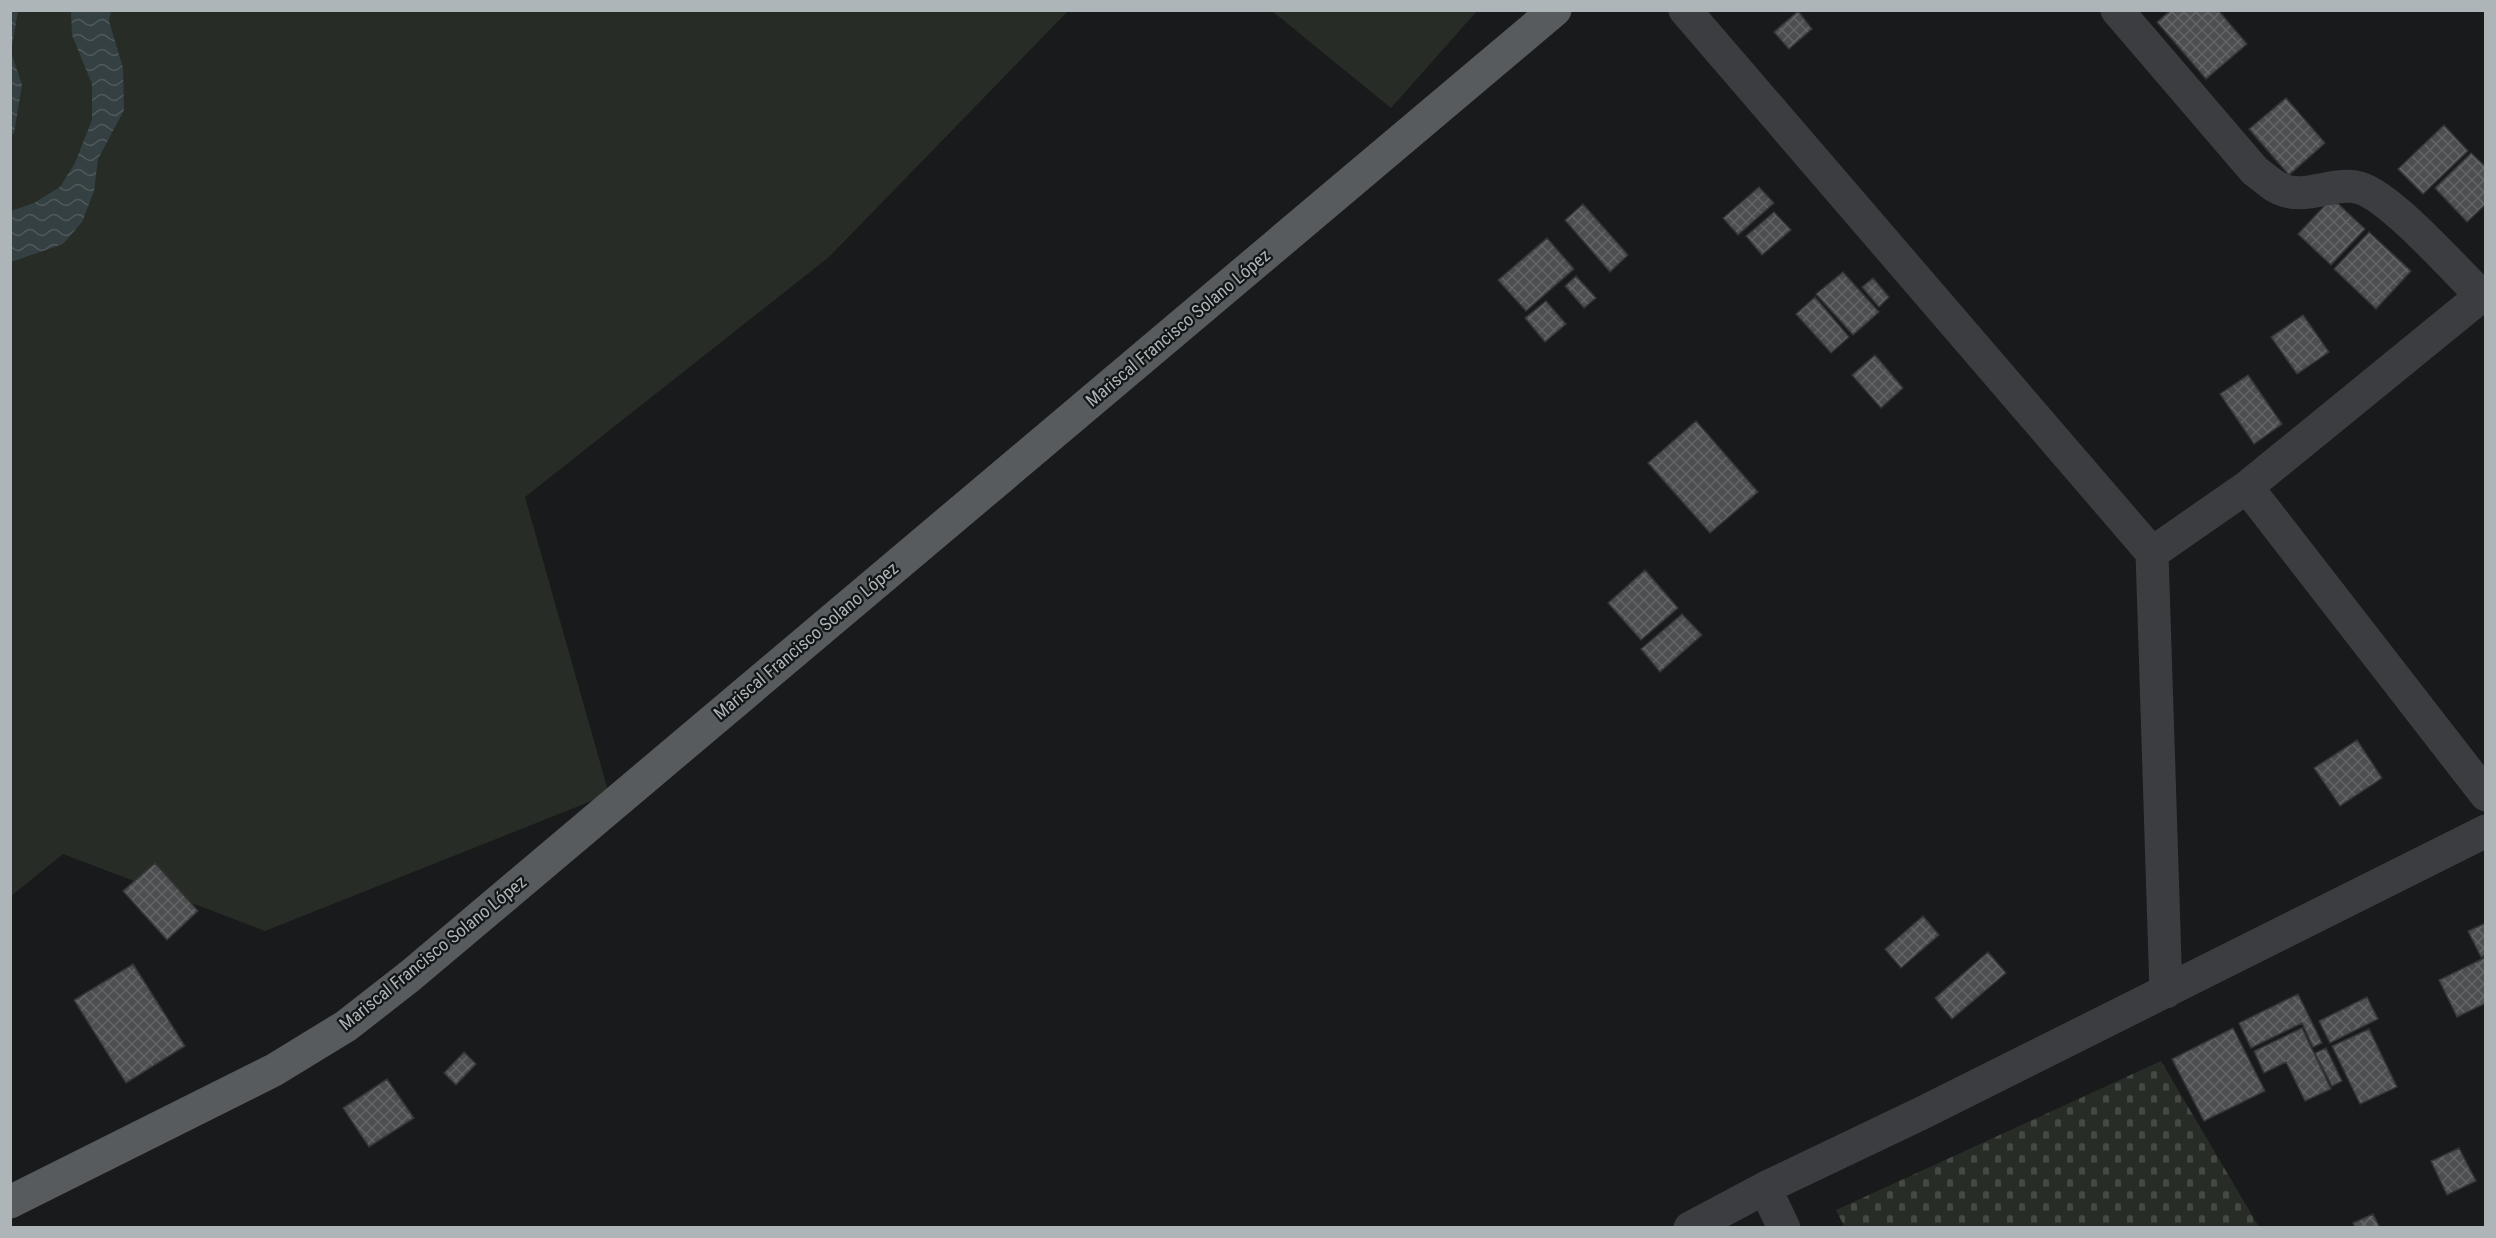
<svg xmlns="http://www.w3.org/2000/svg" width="2496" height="1238" font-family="'Roboto Condensed',sans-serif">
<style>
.grass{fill:#272d26}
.cemetery{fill:url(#cemetery-stones)}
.water{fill:url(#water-waves)}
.building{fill:url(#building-cross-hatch);stroke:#343537;stroke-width:1.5}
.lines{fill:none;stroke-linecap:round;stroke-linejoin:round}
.minor{stroke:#3b3d40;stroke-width:33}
.major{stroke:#575b5e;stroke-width:33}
.labels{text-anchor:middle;stroke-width:4.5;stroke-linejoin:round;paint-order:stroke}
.street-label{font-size:18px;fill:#adb5b9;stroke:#141516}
</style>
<defs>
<pattern id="cemetery-stones" width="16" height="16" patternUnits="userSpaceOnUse" patternTransform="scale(1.5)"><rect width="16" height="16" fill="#272d26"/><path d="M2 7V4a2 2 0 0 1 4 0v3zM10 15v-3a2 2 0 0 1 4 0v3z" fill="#444943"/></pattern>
<pattern id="water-waves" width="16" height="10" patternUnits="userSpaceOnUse" patternTransform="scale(1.5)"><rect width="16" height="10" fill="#354043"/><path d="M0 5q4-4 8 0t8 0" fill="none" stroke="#50595c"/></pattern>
<pattern id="building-cross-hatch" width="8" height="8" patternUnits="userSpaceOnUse" patternTransform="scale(1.5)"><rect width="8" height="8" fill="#4c4e50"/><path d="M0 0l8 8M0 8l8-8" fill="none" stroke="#636567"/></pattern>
</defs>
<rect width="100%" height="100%" fill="#191a1b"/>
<path class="grass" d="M 11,11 L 1068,11 L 829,257 L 525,497 L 609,794 L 265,931 L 63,854 L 11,896 Z
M 1272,11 L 1477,11 L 1391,108 Z"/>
<path class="cemetery" d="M 2161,1061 L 2259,1227 L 1845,1228 L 1836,1210 Z"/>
<path class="water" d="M 11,10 L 18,11 L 11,52 L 22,85 L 14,133 L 11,135 Z
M 71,11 L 111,11 L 109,21 L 123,68 L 124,110 L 98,159 L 94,191 L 82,222 L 63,244 L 11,262 L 11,211 L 34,203 L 60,187 L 75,163 L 92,120 L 92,84 L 72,35 Z"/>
<path class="building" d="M 2171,10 L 2218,10 L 2247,44 L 2206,79 L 2157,22 Z
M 1798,11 L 1812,29 L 1789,49 L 1774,32 Z
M 2286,98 L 2325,143 L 2289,175 L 2249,129 Z
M 2444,125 L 2468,151 L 2423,194 L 2398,169 Z
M 2471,153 L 2486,167 L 2486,204 L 2467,222 L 2435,188 Z
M 1759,187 L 1774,203 L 1738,235 L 1723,218 Z
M 2332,198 L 2365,229 L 2331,265 L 2298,234 Z
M 1583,204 L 1628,255 L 1610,272 L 1565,220 Z
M 1774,212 L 1791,230 L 1762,255 L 1746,236 Z
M 2369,232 L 2411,271 L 2376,309 L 2334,269 Z
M 1547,238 L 1574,269 L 1526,311 L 1498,280 Z
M 1843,272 L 1879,312 L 1853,335 L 1816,294 Z
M 1576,276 L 1596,298 L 1584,308 L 1565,286 Z
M 1873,278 L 1889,297 L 1879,307 L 1862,287 Z
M 1815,297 L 1849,337 L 1831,353 L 1796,314 Z
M 1546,301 L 1566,324 L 1545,342 L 1525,318 Z
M 2303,315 L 2329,352 L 2297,374 L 2271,337 Z
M 1875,355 L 1903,388 L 1881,408 L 1852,375 Z
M 2248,375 L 2282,424 L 2254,444 L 2220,394 Z
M 1696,421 L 1758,492 L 1710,533 L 1648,463 Z
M 1645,570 L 1678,608 L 1641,640 L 1608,603 Z
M 1682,614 L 1702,635 L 1660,672 L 1641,649 Z
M 2357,740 L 2382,778 L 2340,806 L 2314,768 Z
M 155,863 L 198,911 L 167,940 L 123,891 Z
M 1923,916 L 1939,935 L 1901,968 L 1885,949 Z
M 2486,923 L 2486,955 L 2481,957 L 2468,931 Z
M 1988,952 L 2006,973 L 1952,1019 L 1935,998 Z
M 2486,957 L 2486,1003 L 2457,1017 L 2439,980 Z
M 133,964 L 185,1046 L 126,1083 L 74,1000 Z
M 2298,994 L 2322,1043 L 2313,1047 L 2302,1023 L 2251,1048 L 2239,1023 Z
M 2367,997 L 2378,1019 L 2330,1043 L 2319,1021 Z
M 2233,1028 L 2265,1091 L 2204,1121 L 2172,1059 Z
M 2302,1028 L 2331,1089 L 2305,1101 L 2286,1062 L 2264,1073 L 2254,1051 Z
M 2369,1029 L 2397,1087 L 2360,1104 L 2332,1046 Z
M 2326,1048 L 2342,1081 L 2332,1086 L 2315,1053 Z
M 464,1052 L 476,1064 L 456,1085 L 444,1073 Z
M 387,1079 L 414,1118 L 369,1147 L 343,1108 Z
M 2459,1148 L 2476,1181 L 2447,1195 L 2431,1161 Z
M 2373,1214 L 2380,1228 L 2355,1228 L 2353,1223 Z"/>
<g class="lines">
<path class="minor" d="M 1685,10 L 2152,553 L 2166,992
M 2117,10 L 2255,171 C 2265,178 2274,188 2286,191 C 2310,198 2336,181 2360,188 C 2392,198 2454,269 2481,295
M 2247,487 L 2486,795
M 2152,553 L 2247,487 L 2486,292
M 1765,1188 L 1784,1228
M 1690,1228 L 1765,1188 L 1922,1113 L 2486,831"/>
<path class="major" d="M 10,1202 L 274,1070 L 346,1026 L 410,976 L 1555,10"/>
</g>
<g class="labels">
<g class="street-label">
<text transform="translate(1178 328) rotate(-40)" y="6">Mariscal Francisco Solano López</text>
<text transform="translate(806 641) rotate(-40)" y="6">Mariscal Francisco Solano López</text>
<text transform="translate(433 953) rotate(-39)" y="6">Mariscal Francisco Solano López</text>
</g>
</g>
<rect width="2496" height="1238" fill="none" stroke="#adb5b9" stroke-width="24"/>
</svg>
